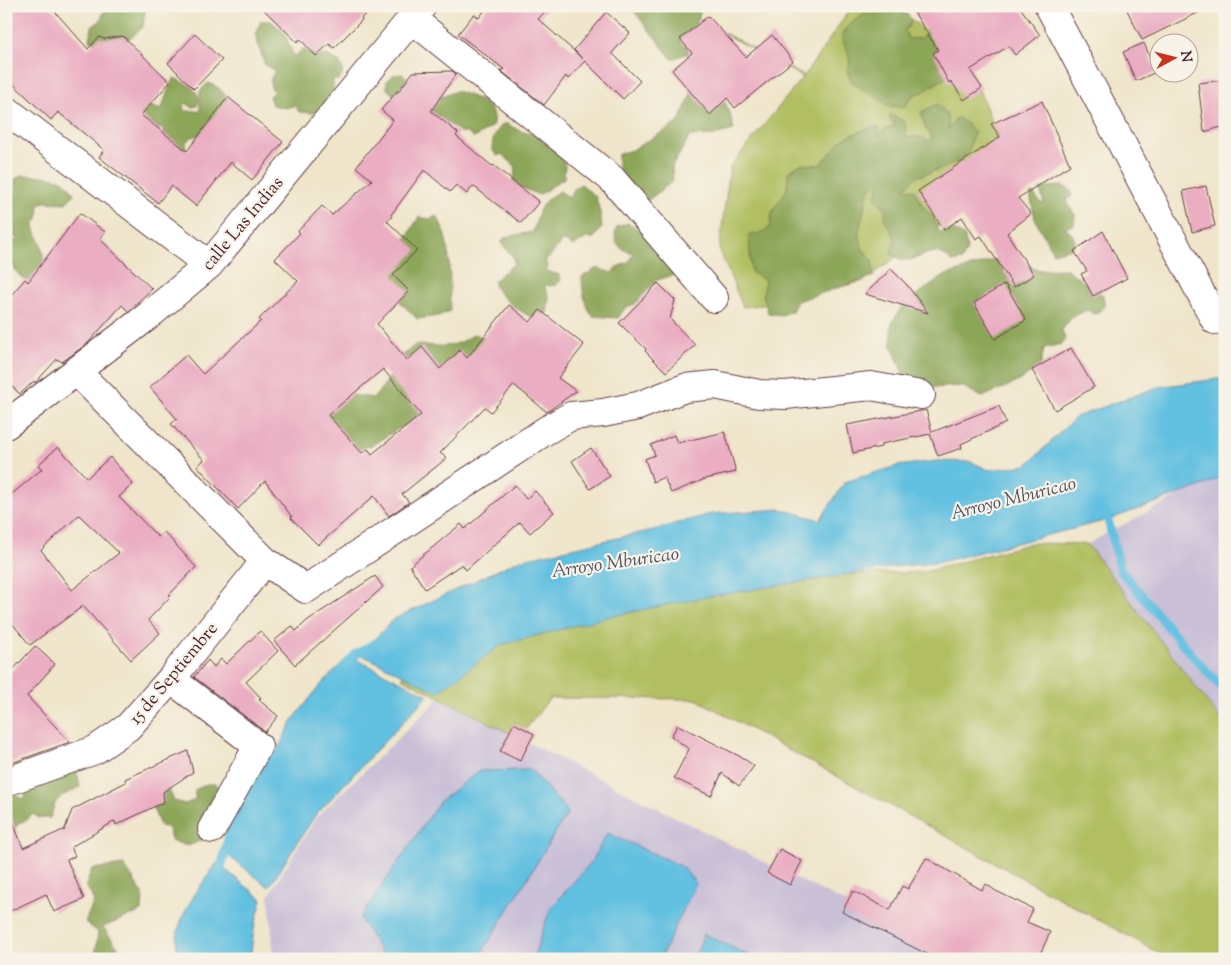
<svg xmlns="http://www.w3.org/2000/svg" width="1231" height="965" font-family="'Sorts Mill Goudy',serif">
<style>
.industrial{fill:#c9bfd7}
.green{fill:#b1bf62;stroke:#7e6f46}
.forest{fill:#8ca658;stroke:#6b6242}
.water{fill:#62c0e0;stroke:#567086}
.lines{fill:none;stroke-linecap:round;stroke-linejoin:round}
.stream{stroke:#62c0e0;stroke-width:9}
.building{fill:#eaadc2;fill-rule:evenodd}
.minor-casing{stroke:#633d43;stroke-width:30}
.minor{stroke:#fff;stroke-width:28}
.labels{text-anchor:middle;stroke-width:4.5;stroke-linejoin:round;paint-order:stroke}
.street-label{font-size:18px;fill:#4a1f2b;stroke:#f7f3e8}
.water-label{font-size:19px;font-style:italic;fill:#514f61;stroke:#f7f3e8}
</style>
<rect width="100%" height="100%" fill="#f7f3e8"/>
<filter id="ink" filterUnits="userSpaceOnUse"><feTurbulence type="fractalNoise" baseFrequency=".02" numOctaves="2"/><feDisplacementMap in="SourceGraphic" scale="10" xChannelSelector="R" yChannelSelector="G"/><feConvolveMatrix kernelMatrix="1 2 1 2 8 2 1 2 1" color-interpolation-filters="sRGB"/></filter>
<filter id="wash" filterUnits="userSpaceOnUse"><feTurbulence type="fractalNoise" baseFrequency=".0096" numOctaves="4" result="noise"/><feDisplacementMap in="SourceGraphic" scale="20" xChannelSelector="R" yChannelSelector="G"/><feGaussianBlur stdDeviation="1.12" result="paint"/><feColorMatrix in="noise" values="0 0 0 0 0 0 0 0 0 0 0 0 0 0 0 0 0 1.4 0 .05"/><feComposite in="paint" operator="in"/></filter>
<g filter="url(#wash)">
<rect width="100%" height="100%" fill="#efe5ca"/>
<path class="industrial" d="M 1225,471 L 1225,725 L 1087,544 Z
M 440,698 L 877,919 L 956,959 L 274,959 L 269,895 L 316,818 Z"/>
<path class="green" d="M 674,6 L 804,76 L 852,6 L 896,6 L 971,71 L 1012,170 L 864,281 L 772,304 L 743,307 L 719,249 L 730,167 L 803,77 Z
M 1032,543 L 1087,544 L 1225,725 L 1225,959 L 1170,959 L 696,699 L 550,698 L 519,738 L 402,678 L 435,651 L 780,576 L 924,572 Z"/>
<path class="forest" d="M 107,6 L 150,6 L 145,10 L 143,27 L 123,44 L 96,42 L 90,40 L 92,26 L 100,21 Z
M 630,6 L 702,6 L 697,23 L 679,40 L 687,48 L 689,53 L 672,59 Z
M 879,9 L 885,10 L 890,13 L 898,11 L 907,14 L 911,19 L 910,25 L 904,31 L 906,33 L 908,39 L 921,38 L 925,33 L 929,31 L 951,74 L 923,92 L 913,95 L 905,107 L 889,106 L 852,82 L 847,71 C 855,57 842,48 842,34 C 849,22 866,12 879,9 Z
M 261,21 L 271,21 L 284,32 L 294,57 L 303,49 L 316,56 L 327,55 L 339,62 L 343,69 L 342,76 L 339,80 L 332,80 C 336,90 331,108 320,112 C 315,114 305,112 299,112 L 295,105 L 286,108 L 272,105 L 269,96 L 274,92 C 268,84 270,79 275,71 L 265,65 L 255,34 Z
M 402,74 L 419,87 L 439,98 L 456,91 C 474,97 499,104 492,127 L 474,138 L 467,133 L 460,132 L 427,107 L 394,95 L 387,89 L 387,81 L 393,75 Z
M 687,76 C 717,93 727,93 734,130 L 714,135 L 690,136 L 672,167 L 673,181 L 647,201 L 615,177 L 618,167 L 618,154 L 632,150 L 678,123 L 691,95 Z
M 174,78 C 187,84 203,89 197,106 L 192,107 L 186,103 L 184,105 L 184,111 L 200,111 L 200,91 L 208,83 C 219,86 225,93 229,103 L 208,132 L 192,137 L 186,142 L 185,150 L 160,134 L 165,133 L 164,129 L 158,128 L 154,124 L 146,131 L 130,112 L 142,102 L 150,106 L 161,110 C 166,99 167,88 174,78 Z
M 937,104 C 947,113 950,116 948,130 L 956,118 L 961,119 L 975,132 L 971,140 L 970,148 L 962,159 L 946,167 L 916,177 L 905,188 L 914,190 L 922,205 L 933,217 L 939,232 L 954,230 L 965,237 L 967,250 L 962,260 L 952,262 C 932,239 920,265 901,259 C 898,258 894,255 891,254 L 895,238 L 885,221 L 885,209 L 876,198 L 879,186 L 875,184 L 868,192 L 859,231 L 862,248 L 872,260 L 874,276 L 797,301 L 792,311 L 781,315 L 768,313 L 763,294 L 765,280 L 751,272 L 749,234 L 757,234 L 770,228 L 772,212 L 787,189 L 788,172 L 801,164 L 820,165 L 844,138 L 874,126 L 880,128 L 878,136 L 886,129 L 895,126 L 889,118 L 890,115 L 904,121 L 906,128 L 905,133 L 908,138 C 916,136 922,136 928,141 L 932,137 L 925,127 L 921,112 Z
M 505,123 L 522,132 L 531,132 L 559,153 L 565,166 L 564,178 L 539,195 L 513,184 L 516,167 L 502,154 L 497,156 C 487,147 495,130 505,123 Z
M 23,175 C 34,176 60,175 67,184 C 70,186 72,191 74,195 L 66,203 L 44,202 L 39,204 L 38,219 L 34,224 C 35,234 38,235 41,244 C 46,258 41,271 36,284 C 30,281 22,279 18,274 C 14,268 11,262 6,257 L 6,242 L 18,240 L 17,238 L 6,234 L 6,199 L 9,198 L 14,190 L 15,179 Z
M 581,184 L 596,197 L 600,213 L 602,227 L 594,238 L 586,238 L 574,246 L 563,240 C 556,247 552,256 545,261 L 547,265 L 547,271 L 559,275 L 561,280 C 556,287 552,286 544,285 L 549,297 L 547,313 C 543,315 538,318 533,317 C 523,315 492,292 494,282 C 495,278 510,268 514,264 L 514,258 L 501,243 L 505,237 L 533,232 C 540,210 538,203 560,191 L 570,198 L 574,189 Z
M 1063,186 L 1071,190 L 1072,196 L 1067,199 L 1068,205 L 1075,215 L 1074,225 L 1066,227 L 1066,229 L 1072,234 L 1075,241 L 1072,248 L 1053,253 L 1035,219 L 1030,194 L 1033,193 L 1042,204 L 1044,203 L 1040,190 L 1046,187 Z
M 437,216 C 453,245 449,279 450,311 L 438,316 L 417,319 L 398,300 L 392,261 L 419,217 L 429,219 Z
M 628,223 L 653,239 L 680,273 L 657,280 L 635,304 L 626,307 L 618,318 L 593,316 C 585,307 582,289 582,277 L 597,268 L 612,273 L 617,267 L 629,262 L 633,253 C 617,249 612,241 617,227 Z
M 1007,256 L 1037,270 L 1067,269 L 1092,289 L 1103,295 L 1105,307 L 1095,314 L 1087,310 L 1072,317 L 1062,330 L 1065,339 L 1061,344 L 1044,348 L 1040,368 L 1013,384 L 982,397 L 962,386 L 909,389 L 892,346 L 891,325 L 903,304 L 946,275 Z
M 474,334 L 485,338 L 437,400 L 408,423 L 372,445 L 349,452 L 279,411 L 329,392 L 374,398 L 390,377 L 395,362 L 415,345 C 439,346 454,350 474,334 Z
M 73,768 L 78,776 L 80,787 C 72,792 61,794 56,802 C 53,807 52,813 50,818 L 39,818 L 33,814 L 27,820 L 18,823 L 15,829 L 6,828 L 6,796 L 12,794 L 25,799 L 26,791 C 35,785 40,788 49,783 C 60,777 57,771 73,768 Z
M 207,784 L 215,784 L 230,799 L 200,841 L 188,846 L 172,841 L 167,827 L 160,826 L 153,808 L 152,787 L 159,786 L 169,789 L 174,801 L 185,804 L 195,800 L 195,790 Z
M 124,865 L 143,894 L 142,911 L 103,927 L 126,959 L 95,959 L 98,932 L 85,922 L 94,901 L 86,885 L 92,869 Z"/>
<path class="water" d="M 1225,378 L 1225,475 L 1207,484 L 1108,520 L 936,563 L 901,566 L 706,597 L 607,617 L 501,645 L 438,692 L 360,654 L 394,619 L 519,560 L 649,531 L 711,514 L 781,509 L 820,520 L 845,482 L 897,466 L 937,461 L 971,462 L 989,470 L 1027,465 L 1076,417 L 1158,387 Z
M 349,656 L 428,695 L 314,817 L 269,887 L 222,851 L 236,819 L 259,784 L 293,720 L 318,688 Z
M 531,770 L 568,812 L 478,959 L 385,959 L 360,918 L 440,801 L 479,771 Z
M 607,833 L 681,866 L 696,883 L 660,959 L 533,959 L 550,909 L 593,860 Z
M 217,863 L 262,899 L 254,929 L 250,959 L 180,959 C 166,928 200,887 217,863 Z
M 704,934 L 756,959 L 694,959 Z"/>
<g class="lines">
<path class="stream" d="M 1108,520 L 1121,571 L 1193,656 L 1225,691
M 345,666 L 355,655 L 374,644
M 219,877 L 234,814 L 274,757"/>
</g>
<g id="blocks">
<path class="building" d="M 6,6 L 50,6 L 88,49 L 99,37 L 104,39 L 123,36 L 170,82 L 141,115 L 187,151 L 228,97 L 283,142 L 252,180 L 231,162 L 196,206 L 171,186 L 158,203 L 99,157 L 104,150 L 58,112 L 51,120 L 6,77 Z
M 260,6 L 375,6 L 361,18 L 362,20 L 334,48 L 329,44 L 316,56 L 300,39 L 297,42 Z
M 488,6 L 550,6 L 538,19 L 583,59 L 574,50 L 606,12 L 630,33 L 612,53 L 640,81 L 623,99 L 585,61 L 568,79 L 566,76 L 544,105 L 500,70 L 505,70 L 458,34 L 474,14 L 479,18 Z
M 910,6 L 1019,6 L 1040,35 L 1015,55 L 1009,46 L 970,70 L 982,88 L 964,100 L 951,81 L 949,83 L 933,53 L 938,50 Z
M 1125,6 L 1212,6 L 1142,40 Z
M 708,16 L 746,57 L 772,35 L 793,61 L 735,108 L 727,98 L 710,115 L 672,70 L 692,53 L 680,39 Z
M 195,34 L 222,60 L 194,89 L 168,63 Z
M 1144,43 L 1156,72 L 1136,81 L 1123,52 Z
M 452,71 L 456,74 L 431,111 L 458,133 L 456,136 L 492,166 L 493,165 L 539,202 L 521,223 L 473,186 L 467,194 L 456,185 L 450,192 L 424,170 L 391,215 L 392,217 L 387,221 L 417,250 L 393,275 L 409,291 L 377,324 L 407,360 L 422,347 L 440,369 L 460,350 L 467,358 L 509,305 L 530,322 L 540,310 L 584,345 L 558,378 L 576,391 L 547,412 L 514,385 L 491,412 L 485,407 L 440,453 L 447,458 L 402,494 L 409,502 L 389,516 L 374,496 L 318,545 L 291,518 L 292,517 L 265,481 L 238,509 L 197,466 L 204,460 L 171,424 L 177,419 L 150,387 L 186,355 L 203,374 L 261,321 L 259,319 L 298,281 L 275,259 L 300,233 L 298,231 L 322,206 L 332,215 L 372,180 L 356,167 L 393,120 L 381,110 L 397,91 L 398,92 L 413,72 ZM 383,369 L 421,415 L 372,454 L 368,449 L 362,453 L 328,415 Z
M 1225,80 L 1225,126 L 1204,132 L 1198,83 Z
M 1042,101 L 1070,165 L 1018,198 L 1031,214 L 1007,233 L 1034,275 L 1014,287 L 981,236 L 976,239 L 962,217 L 944,230 L 918,191 L 1000,137 L 991,124 Z
M 1206,186 L 1215,226 L 1192,232 L 1183,191 Z
M 80,213 L 105,232 L 100,239 L 152,289 L 128,311 L 122,305 L 88,343 L 62,362 L 57,359 L 35,383 L 34,381 L 20,394 L 6,381 L 6,301 L 25,279 L 28,282 Z
M 1103,231 L 1127,278 L 1093,296 L 1081,274 L 1087,271 L 1074,251 Z
M 891,269 L 907,285 L 928,313 L 865,294 Z
M 658,283 L 675,300 L 670,319 L 695,345 L 666,372 L 645,351 L 646,349 L 619,323 Z
M 1005,284 L 1026,320 L 995,339 L 974,303 Z
M 1071,348 L 1094,387 L 1055,410 L 1032,370 Z
M 999,406 L 1006,423 L 961,444 L 962,448 L 938,456 L 930,434 L 881,444 L 881,447 L 853,453 L 847,425 L 926,410 L 932,432 Z
M 725,432 L 736,472 L 705,479 L 671,493 L 664,477 L 653,482 L 645,459 L 655,455 L 651,445 L 674,435 L 677,443 Z
M 58,447 L 87,478 L 110,457 L 133,484 L 119,497 L 158,537 L 164,532 L 196,567 L 169,595 L 171,596 L 148,620 L 160,633 L 131,660 L 83,606 L 30,645 L 6,616 L 6,499 L 42,469 L 38,465 ZM 79,515 L 119,553 L 72,590 L 41,550 Z
M 591,448 L 610,476 L 590,489 L 572,461 Z
M 515,485 L 526,499 L 535,491 L 554,512 L 530,533 L 520,522 L 466,570 L 462,564 L 425,589 L 410,566 L 461,524 L 465,529 Z
M 375,576 L 383,587 L 295,665 L 274,641 L 292,626 L 296,631 L 308,620 Z
M 260,631 L 278,651 L 246,682 L 261,698 L 259,700 L 278,716 L 265,732 L 194,677 L 208,660 L 214,667 L 221,659 L 226,664 Z
M 35,646 L 55,664 L 27,696 L 70,742 L 6,765 L 6,673 L 8,675 Z
M 514,723 L 534,734 L 520,761 L 500,751 Z
M 678,725 L 743,758 L 754,766 L 739,786 L 722,773 L 711,796 L 674,778 L 689,749 L 671,736 Z
M 188,751 L 193,772 L 163,792 L 164,802 L 116,825 L 115,821 L 71,847 L 75,856 L 67,860 L 84,899 L 54,912 L 46,894 L 6,913 L 6,809 L 8,809 L 23,848 L 63,830 L 64,831 L 72,810 L 126,782 L 125,779 Z
M 780,849 L 802,861 L 790,885 L 767,873 Z
M 926,858 L 982,890 L 986,884 L 996,891 L 1033,909 L 1027,922 L 1050,932 L 1038,959 L 937,959 L 842,912 L 853,891 L 890,910 L 902,886 L 908,889 Z"/>
</g>
</g>
<g filter="url(#ink)">
<use href="#blocks" fill-opacity="0" stroke="#633d43" stroke-width="1"/>
<g class="lines">
<defs>
<path id="minor" d="M 1049,6 L 1215,320
M 412,19 L 612,179 L 714,298
M 6,110 L 209,265
M 76,371 L 265,561 L 306,589 L 545,431 L 571,416 L 603,413 L 638,406 L 685,388 L 715,385 L 759,394 L 785,395 L 871,386 L 921,395
M 6,425 L 148,316 L 209,265 L 422,6
M 171,679 L 258,746 L 212,829
M 6,782 L 95,750 L 128,727 L 171,679 L 265,561"/>
</defs>
<use href="#minor" class="minor-casing"/>
<use href="#minor" class="minor"/>
</g>
</g>
<g class="labels">
<g class="street-label">
<text transform="translate(242 223) rotate(-50)" y="6">calle Las Indias</text>
<text transform="translate(173 673) rotate(-50)" y="6">15 de Septiembre</text>
</g>
<g class="water-label">
<text transform="translate(1013 497) rotate(-14)" y="7">Arroyo Mburicao</text>
<text transform="translate(615 561) rotate(-8)" y="7">Arroyo Mburicao</text>
</g>
</g>
<rect width="1231" height="965" fill="none" stroke="#f7f3e8" stroke-width="25"/>
<g transform="translate(1174 58) rotate(83)"><circle r="24" fill="#f7f3e8" stroke="#b29e9c"/>
<path d="M0-4L9 19L0 12L-9 19Z" fill="#c8321e"/>
<text y="-8" font-size="14" font-weight="bold" text-anchor="middle" fill="#4a1f2b">N</text>
</g>
</svg>
